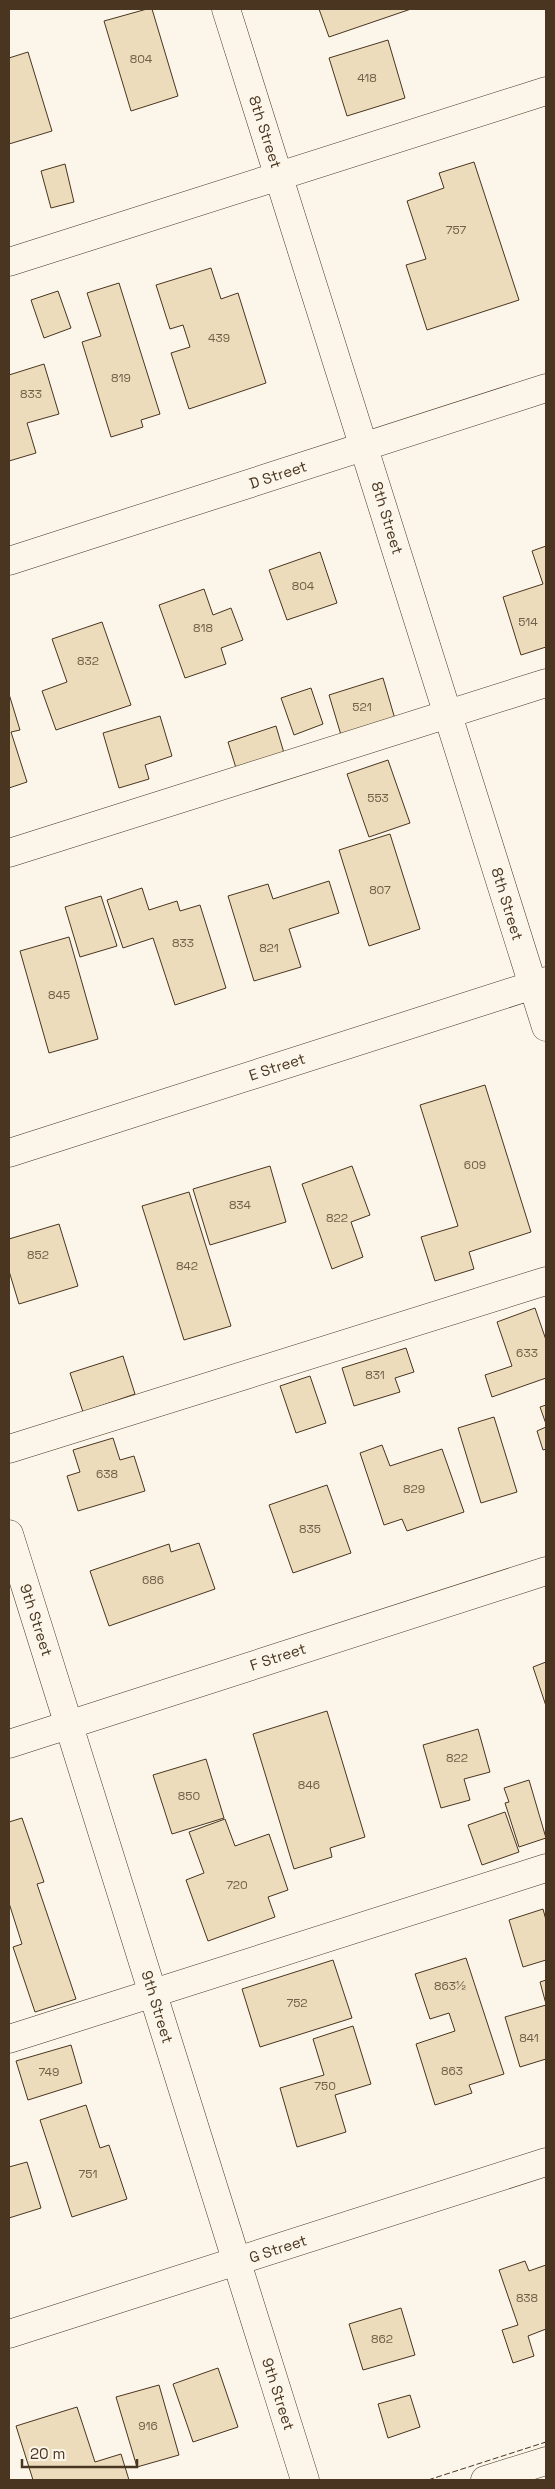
<svg xmlns="http://www.w3.org/2000/svg" width="555" height="2489" font-family="'Space Grotesk',sans-serif">
<style>
.building{fill:#ecdcbc;stroke:#4a3520}
.lines{fill:none;stroke-linecap:round;stroke-linejoin:round}
.minor-casing{stroke:#4a3520;stroke-width:29}
.minor{stroke:#fbf6e9;stroke-width:28}
.fence{stroke:#4a3520;stroke-width:1;stroke-dasharray:6 2.5;stroke-linecap:butt}
.labels{text-anchor:middle;stroke-width:4;stroke-linejoin:round;paint-order:stroke}
.number-label{font-size:12px;fill:#725f47}
.street-label{font-size:15px;fill:#4a3520;stroke:#fbf6e9}
</style>
<rect width="100%" height="100%" fill="#fbf6e9"/>
<path class="building" d="M 147,9 L 152,9 L 178,96 L 131,111 L 104,21 Z
M 319,9 L 411,9 L 329,37 Z
M 388,40 L 405,98 L 347,116 L 329,58 Z
M 28,52 L 52,131 L 9,144 L 9,58 Z
M 474,162 L 519,300 L 427,330 L 406,265 L 426,259 L 407,201 L 444,188 L 439,173 Z
M 65,164 L 74,202 L 51,208 L 41,171 Z
M 211,268 L 221,299 L 238,293 L 266,383 L 189,409 L 171,353 L 190,347 L 183,325 L 170,329 L 156,285 Z
M 119,283 L 160,414 L 141,420 L 143,427 L 111,437 L 82,342 L 101,336 L 87,293 Z
M 58,291 L 71,328 L 44,338 L 31,300 Z
M 44,364 L 59,414 L 27,423 L 36,453 L 9,461 L 9,375 Z
M 546,546 L 546,647 L 521,655 L 503,597 L 543,584 L 532,551 Z
M 320,552 L 337,603 L 287,620 L 269,570 Z
M 204,589 L 213,615 L 231,608 L 243,640 L 221,648 L 226,664 L 185,678 L 159,605 Z
M 102,622 L 131,705 L 56,730 L 42,691 L 67,682 L 52,639 Z
M 383,678 L 395,719 L 341,735 L 329,695 Z
M 311,688 L 323,724 L 294,735 L 281,698 Z
M 9,694 L 20,730 L 11,732 L 27,782 L 9,788 Z
M 160,716 L 172,756 L 145,765 L 149,779 L 119,788 L 103,733 Z
M 276,726 L 284,753 L 236,768 L 228,742 Z
M 388,760 L 410,823 L 369,837 L 347,774 Z
M 390,834 L 420,929 L 369,946 L 339,850 Z
M 329,881 L 339,913 L 289,929 L 301,967 L 254,981 L 228,896 L 268,884 L 273,899 Z
M 142,888 L 149,910 L 177,901 L 180,911 L 200,905 L 226,988 L 175,1005 L 153,938 L 123,948 L 107,900 Z
M 101,896 L 117,946 L 80,957 L 65,907 Z
M 69,937 L 98,1039 L 49,1053 L 20,951 Z
M 485,1085 L 531,1232 L 469,1252 L 474,1269 L 435,1281 L 421,1237 L 458,1226 L 420,1105 Z
M 270,1166 L 286,1222 L 210,1245 L 193,1189 Z
M 352,1166 L 370,1215 L 351,1222 L 363,1257 L 332,1269 L 302,1184 Z
M 189,1192 L 231,1326 L 184,1340 L 142,1206 Z
M 59,1224 L 78,1286 L 19,1304 L 9,1271 L 9,1239 Z
M 535,1308 L 546,1340 L 546,1378 L 492,1397 L 485,1375 L 512,1366 L 497,1322 Z
M 406,1348 L 414,1372 L 395,1378 L 400,1392 L 354,1406 L 342,1368 Z
M 123,1356 L 135,1394 L 83,1412 L 70,1373 Z
M 310,1376 L 326,1423 L 296,1433 L 280,1386 Z
M 546,1405 L 546,1424 L 540,1407 Z
M 494,1417 L 517,1492 L 481,1503 L 458,1428 Z
M 546,1427 L 546,1449 L 543,1450 L 537,1431 Z
M 113,1438 L 120,1460 L 134,1456 L 145,1491 L 78,1511 L 67,1476 L 80,1472 L 73,1450 Z
M 382,1445 L 390,1466 L 442,1449 L 464,1512 L 407,1531 L 402,1519 L 384,1525 L 360,1453 Z
M 327,1485 L 351,1553 L 293,1573 L 269,1505 Z
M 199,1543 L 215,1589 L 109,1626 L 90,1571 L 169,1544 L 171,1552 Z
M 546,1662 L 546,1706 L 533,1667 Z
M 327,1711 L 365,1837 L 330,1848 L 332,1857 L 294,1869 L 253,1734 Z
M 478,1729 L 490,1772 L 464,1779 L 470,1800 L 441,1808 L 423,1745 Z
M 206,1759 L 224,1818 L 172,1834 L 153,1775 Z
M 529,1780 L 546,1838 L 519,1847 L 505,1803 L 509,1802 L 504,1788 Z
M 505,1812 L 519,1852 L 482,1865 L 468,1825 Z
M 22,1818 L 44,1882 L 37,1884 L 76,1999 L 35,2012 L 13,1947 L 22,1944 L 9,1903 L 9,1822 Z
M 225,1819 L 235,1846 L 269,1834 L 288,1890 L 268,1897 L 275,1917 L 208,1941 L 186,1880 L 204,1873 L 189,1832 Z
M 543,1909 L 546,1920 L 546,1960 L 523,1967 L 509,1920 Z
M 466,1958 L 504,2074 L 469,2085 L 472,2093 L 435,2105 L 416,2044 L 455,2031 L 449,2013 L 430,2019 L 415,1974 Z
M 333,1960 L 352,2018 L 260,2047 L 242,1989 Z
M 546,1980 L 546,2004 L 540,1982 Z
M 546,2005 L 546,2059 L 520,2067 L 505,2017 Z
M 353,2026 L 371,2084 L 335,2095 L 346,2132 L 297,2147 L 280,2088 L 324,2075 L 313,2039 Z
M 71,2045 L 82,2083 L 28,2100 L 16,2061 Z
M 86,2105 L 100,2148 L 109,2145 L 127,2199 L 72,2217 L 40,2120 Z
M 27,2162 L 41,2208 L 9,2218 L 9,2167 Z
M 525,2261 L 529,2271 L 546,2265 L 546,2329 L 528,2336 L 534,2356 L 513,2363 L 502,2330 L 518,2325 L 499,2270 Z
M 401,2308 L 415,2355 L 363,2370 L 349,2324 Z
M 218,2368 L 238,2427 L 193,2442 L 173,2384 Z
M 159,2385 L 179,2455 L 137,2467 L 116,2397 Z
M 410,2395 L 420,2427 L 388,2438 L 378,2404 Z
M 77,2407 L 95,2462 L 121,2454 L 129,2480 L 33,2480 L 16,2426 Z"/>
<g class="lines">
<defs>
<path id="minor" d="M 226,9 L 546,1027
M 9,262 L 546,91
M 9,561 L 546,388
M 9,853 L 546,683
M 9,1153 L 546,981
M 9,1449 L 546,1281
M 9,1534 L 305,2480
M 9,1744 L 546,1571
M 9,2039 L 546,1868
M 9,2334 L 546,2162
M 485,2480 L 546,2461"/>
</defs>
<use href="#minor" class="minor-casing"/>
<use href="#minor" class="minor"/>
<path class="fence" d="M 428,2480 L 546,2442"/>
</g>
<g class="labels">
<g class="number-label">
<text x="141" y="63">804</text>
<text x="367" y="82">418</text>
<text x="456" y="234">757</text>
<text x="219" y="342">439</text>
<text x="121" y="382">819</text>
<text x="31" y="398">833</text>
<text x="303" y="590">804</text>
<text x="528" y="626">514</text>
<text x="203" y="632">818</text>
<text x="88" y="665">832</text>
<text x="362" y="711">521</text>
<text x="378" y="802">553</text>
<text x="380" y="894">807</text>
<text x="183" y="947">833</text>
<text x="269" y="952">821</text>
<text x="59" y="999">845</text>
<text x="475" y="1169">609</text>
<text x="240" y="1209">834</text>
<text x="337" y="1222">822</text>
<text x="38" y="1259">852</text>
<text x="187" y="1270">842</text>
<text x="527" y="1357">633</text>
<text x="375" y="1379">831</text>
<text x="107" y="1478">638</text>
<text x="414" y="1493">829</text>
<text x="310" y="1533">835</text>
<text x="153" y="1584">686</text>
<text x="457" y="1762">822</text>
<text x="309" y="1789">846</text>
<text x="189" y="1800">850</text>
<text x="237" y="1889">720</text>
<text x="450" y="1990">863½</text>
<text x="297" y="2007">752</text>
<text x="529" y="2042">841</text>
<text x="452" y="2075">863</text>
<text x="49" y="2076">749</text>
<text x="325" y="2090">750</text>
<text x="88" y="2178">751</text>
<text x="527" y="2302">838</text>
<text x="382" y="2343">862</text>
<text x="148" y="2430">916</text>
</g>
<g class="street-label">
<text transform="translate(265 132) rotate(72)" y="5">8th Street</text>
<text transform="translate(278 475) rotate(-18)" y="5">D Street</text>
<text transform="translate(387 518) rotate(73)" y="5">8th Street</text>
<text transform="translate(507 904) rotate(73)" y="5">8th Street</text>
<text transform="translate(277 1067) rotate(-18)" y="5">E Street</text>
<text transform="translate(36 1620) rotate(72)" y="5">9th Street</text>
<text transform="translate(278 1657) rotate(-18)" y="5">F Street</text>
<text transform="translate(157 2007) rotate(73)" y="5">9th Street</text>
<text transform="translate(278 2249) rotate(-18)" y="5">G Street</text>
<text transform="translate(278 2394) rotate(72)" y="5">9th Street</text>
</g>
</g>
<rect width="555" height="2489" fill="none" stroke="#4a3520" stroke-width="20"/>
<path d="M22 2459v8h115v-8" fill="none" stroke="#4a3520" stroke-width="2.5"/>
<text x="30" y="2459" font-size="15" fill="#4a3520" stroke="#fbf6e9" stroke-width="4" paint-order="stroke">20 m</text>
</svg>
